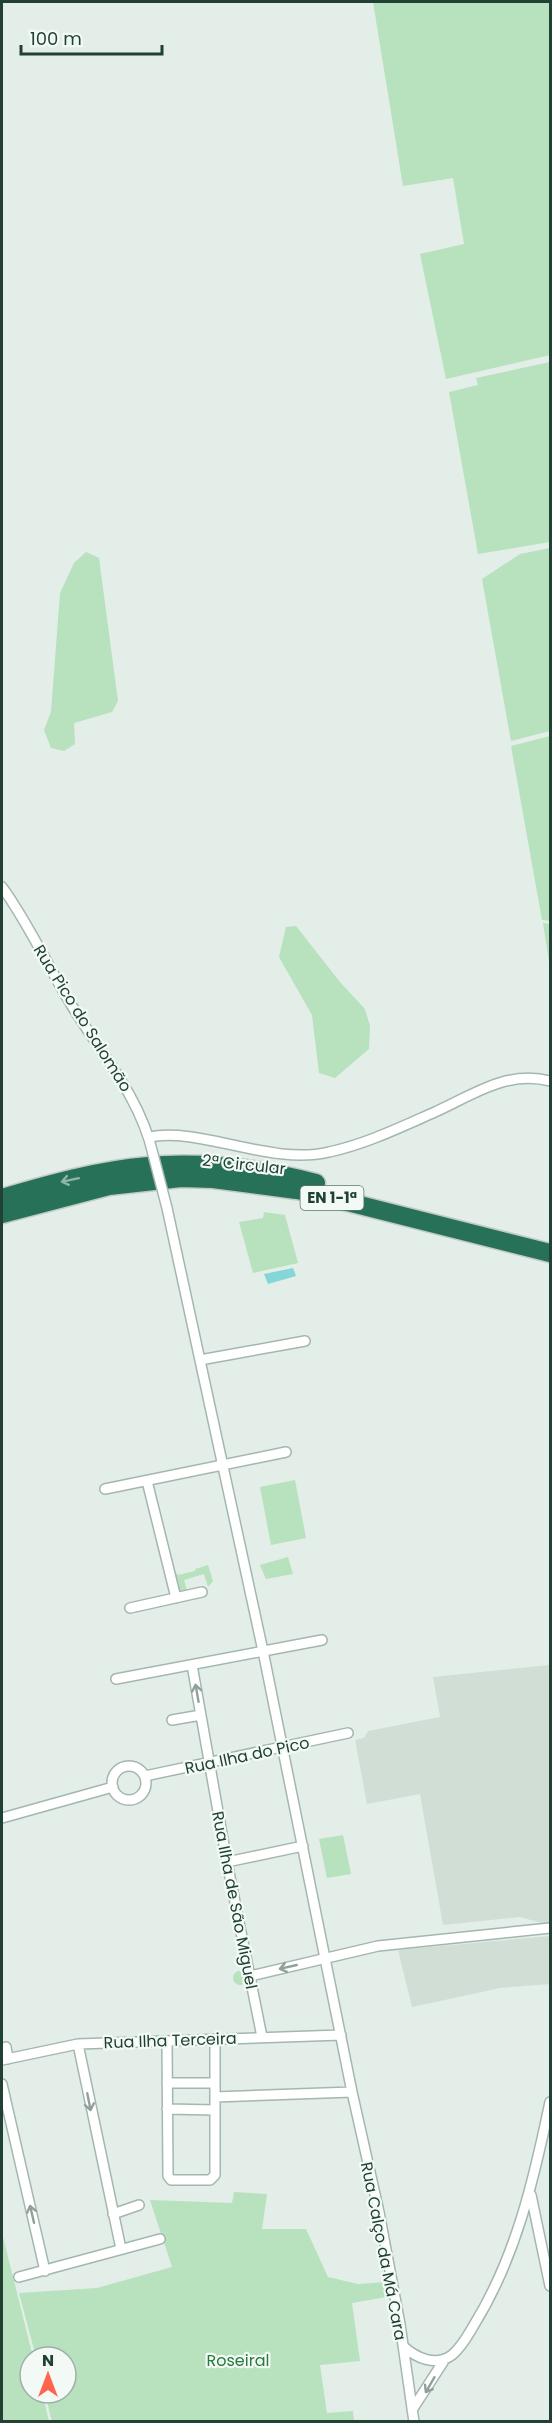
<svg xmlns="http://www.w3.org/2000/svg" width="552" height="2423" font-family="Poppins,sans-serif">
<style>
.built{fill:#d0ded6}
.green{fill:#b8e1be}
.water{fill:#84d6d9}
.lines{fill:none;stroke-linecap:round;stroke-linejoin:round}
.street-casing{stroke:#a4b7ae;stroke-width:12}
.highway-casing{stroke:#c1cac6;stroke-width:21}
.street{stroke:#fff;stroke-width:9}
.highway{stroke:#287159;stroke-width:18}
.street-bridge-casing{stroke:#a4b7ae;stroke-width:12;stroke-linecap:butt}
.street-bridge{stroke:#fff;stroke-width:9}
.oneway{stroke:#8eb6a7}
.oneway2{stroke:#90a09a}
.labels{text-anchor:middle;stroke-width:4.5;stroke-linejoin:round;paint-order:stroke}
.shield{fill:#f3faf5;stroke:#5f786e;stroke-width:1.5}
.shield-label{font-size:15px;font-weight:bold;fill:#204134}
.street-label{font-size:16px;fill:#204134;stroke:#f3faf5}
.park-label{font-size:16px;fill:#257c3c;stroke:#f3faf5}
</style>
<rect width="100%" height="100%" fill="#e2eee7"/>
<path class="built" d="M 550,1665 L 550,1923 L 549,1925 L 520,1917 L 443,1925 L 420,1794 L 367,1804 L 355,1740 L 364,1738 L 368,1731 L 440,1717 L 433,1677 Z
M 550,1936 L 550,1984 L 500,1988 L 412,2007 L 398,1950 Z"/>
<path class="green" d="M 373,2 L 550,2 L 550,355 L 446,379 L 420,254 L 464,244 L 453,178 L 403,186 Z
M 550,362 L 550,542 L 478,554 L 449,392 L 478,385 L 476,378 Z
M 550,548 L 550,731 L 511,741 L 482,579 L 520,554 Z
M 86,552 L 99,558 L 118,701 L 112,712 L 74,723 L 75,744 L 64,751 L 51,748 L 44,730 L 51,712 L 60,593 L 74,563 Z
M 550,736 L 550,921 L 542,920 L 511,746 Z
M 543,923 L 550,924 L 550,968 Z
M 296,926 L 340,982 L 365,1009 L 370,1026 L 369,1049 L 335,1078 L 319,1073 L 312,1015 L 279,957 L 286,927 Z
M 264,1212 L 285,1215 L 298,1263 L 253,1273 L 239,1222 L 263,1218 Z
M 295,1480 L 306,1538 L 271,1545 L 260,1487 Z
M 288,1557 L 293,1574 L 266,1579 L 260,1565 Z
M 208,1565 L 213,1581 L 208,1587 L 204,1574 L 184,1580 L 187,1590 L 181,1591 L 176,1588 L 173,1577 L 176,1573 L 178,1575 L 195,1571 L 195,1569 Z
M 343,1835 L 351,1874 L 327,1878 L 319,1839 Z
M233 1978a7 7 0 1 1 14 0a7 7 0 1 1-14 0Z
M 234,2192 L 267,2194 L 262,2229 L 306,2229 L 328,2277 L 358,2284 L 387,2282 L 392,2296 L 352,2303 L 360,2361 L 320,2365 L 327,2413 L 353,2411 L 354,2421 L 52,2422 L 45,2393 L 66,2393 L 66,2357 L 36,2357 L 19,2293 L 97,2288 L 172,2267 L 150,2200 L 232,2203 Z
M 2,2233 L 33,2357 L 30,2357 L 30,2393 L 42,2393 L 49,2421 L 2,2421 Z"/>
<path class="water" d="M 293,1268 L 296,1276 L 268,1284 L 264,1274 Z"/>
<g class="lines">
<defs>
<path id="street" d="M 2,887 C 29,924 48,967 72,1006 C 102,1055 140,1097 153,1154
M 149,1137 C 202,1127 271,1166 329,1152 C 366,1144 401,1127 435,1112 C 473,1095 506,1070 550,1081
M 167,1208 L 263,1651 L 352,2092 L 379,2212 L 400,2324 L 414,2422
M 200,1360 L 305,1341
M 147,1481 L 176,1598
M 105,1489 L 286,1452
M 130,1608 L 202,1592
M 192,1665 L 227,1862 L 262,2037
M 116,1679 L 322,1640
M 172,1720 L 201,1715
M112 1783a17 17 0 1 1 34 0a17 17 0 1 1-34 0Z
M 145,1776 L 348,1733
M 2,1818 L 113,1787
M 227,1862 L 303,1846
M 250,1976 L 378,1946 L 550,1928
M 167,2041 L 168,2176 L 171,2180 L 210,2180 L 215,2175 L 215,2039
M 78,2044 L 121,2249
M 2,2049 L 6,2047 L 8,2059
M 2,2060 L 78,2044 L 341,2035
M 167,2083 L 215,2083
M 2,2084 L 45,2271
M 215,2097 L 352,2092
M 167,2109 L 215,2110
M 531,2195 L 550,2286
M 113,2214 L 139,2205
M 19,2277 L 160,2239
M 403,2346 C 416,2358 436,2367 452,2355 C 462,2347 468,2335 474,2325 C 516,2257 534,2179 550,2102
M 412,2410 L 445,2359"/>
<path id="highway" d="M 2,1198 C 49,1184 99,1170 148,1166 C 204,1161 262,1169 316,1183
M 2,1214 L 109,1186 L 181,1178 L 213,1179 L 304,1191 L 550,1253"/>
</defs>
<use href="#street" class="street-casing"/>
<use href="#highway" class="highway-casing"/>
<use href="#street" class="street"/>
<use href="#highway" class="highway"/>
<defs>
<path id="street-bridge" d="M 153,1154 L 167,1208"/>
</defs>
<use href="#street-bridge" class="street-bridge-casing"/>
<use href="#street-bridge" class="street-bridge"/>
</g>
<defs><path id="oneway-shaft" d="M-6 0H5M1.5-3L5.5 0L1.5 3" fill="none" stroke-width="1.6" stroke-linecap="round" stroke-linejoin="round" transform="scale(1.5)"/></defs>
<use class="oneway" href="#oneway-shaft" transform="translate(70 1180) rotate(168)"/>
<g class="oneway2">
<use href="#oneway-shaft" transform="translate(197 1693) rotate(-100)"/>
<use href="#oneway-shaft" transform="translate(288 1967) rotate(167)"/>
<use href="#oneway-shaft" transform="translate(89 2102) rotate(79)"/>
<use href="#oneway-shaft" transform="translate(32 2214) rotate(-103)"/>
<use href="#oneway-shaft" transform="translate(430 2385) rotate(120)"/>
</g>
<g class="labels">
<rect class="shield" x="300.5" y="1186" width="63" height="24" rx="4.5"/>
<g class="shield-label">
<text x="332" y="1203">EN 1-1ª</text>
</g>
<g class="street-label">
<text transform="translate(83 1018) rotate(58)" y="6">Rua Pico do Salomão</text>
<text transform="translate(244 1164) rotate(6)" y="6">2ª Circular</text>
<text transform="translate(247 1755) rotate(-12)" y="6">Rua Ilha do Pico</text>
<text transform="translate(235 1900) rotate(79)" y="6">Rua Ilha de São Miguel</text>
<text transform="translate(170 2040) rotate(-2)" y="6">Rua Ilha Terceira</text>
<text transform="translate(384 2251) rotate(79)" y="6">Rua Calço da Má Cara</text>
</g>
<g class="park-label">
<text x="238" y="2366">Roseiral</text>
</g>
</g>
<rect width="552" height="2423" fill="none" stroke="#204134" stroke-width="6"/>
<g transform="translate(48 2375)"><circle r="28" fill="#f3faf5" stroke="#9fb0a8" stroke-width="1.5"/>
<path d="M0-4.5L10 22L0 15L-10 22Z" fill="#ff654e"/>
<text y="-9" font-size="16" font-weight="bold" text-anchor="middle" fill="#204134">N</text>
</g>
<path d="M21 45v9h141v-9" fill="none" stroke="#204134" stroke-width="3"/>
<text x="30" y="45" font-size="18" fill="#204134" stroke="#f3faf5" stroke-width="4.5" paint-order="stroke">100 m</text>
</svg>
